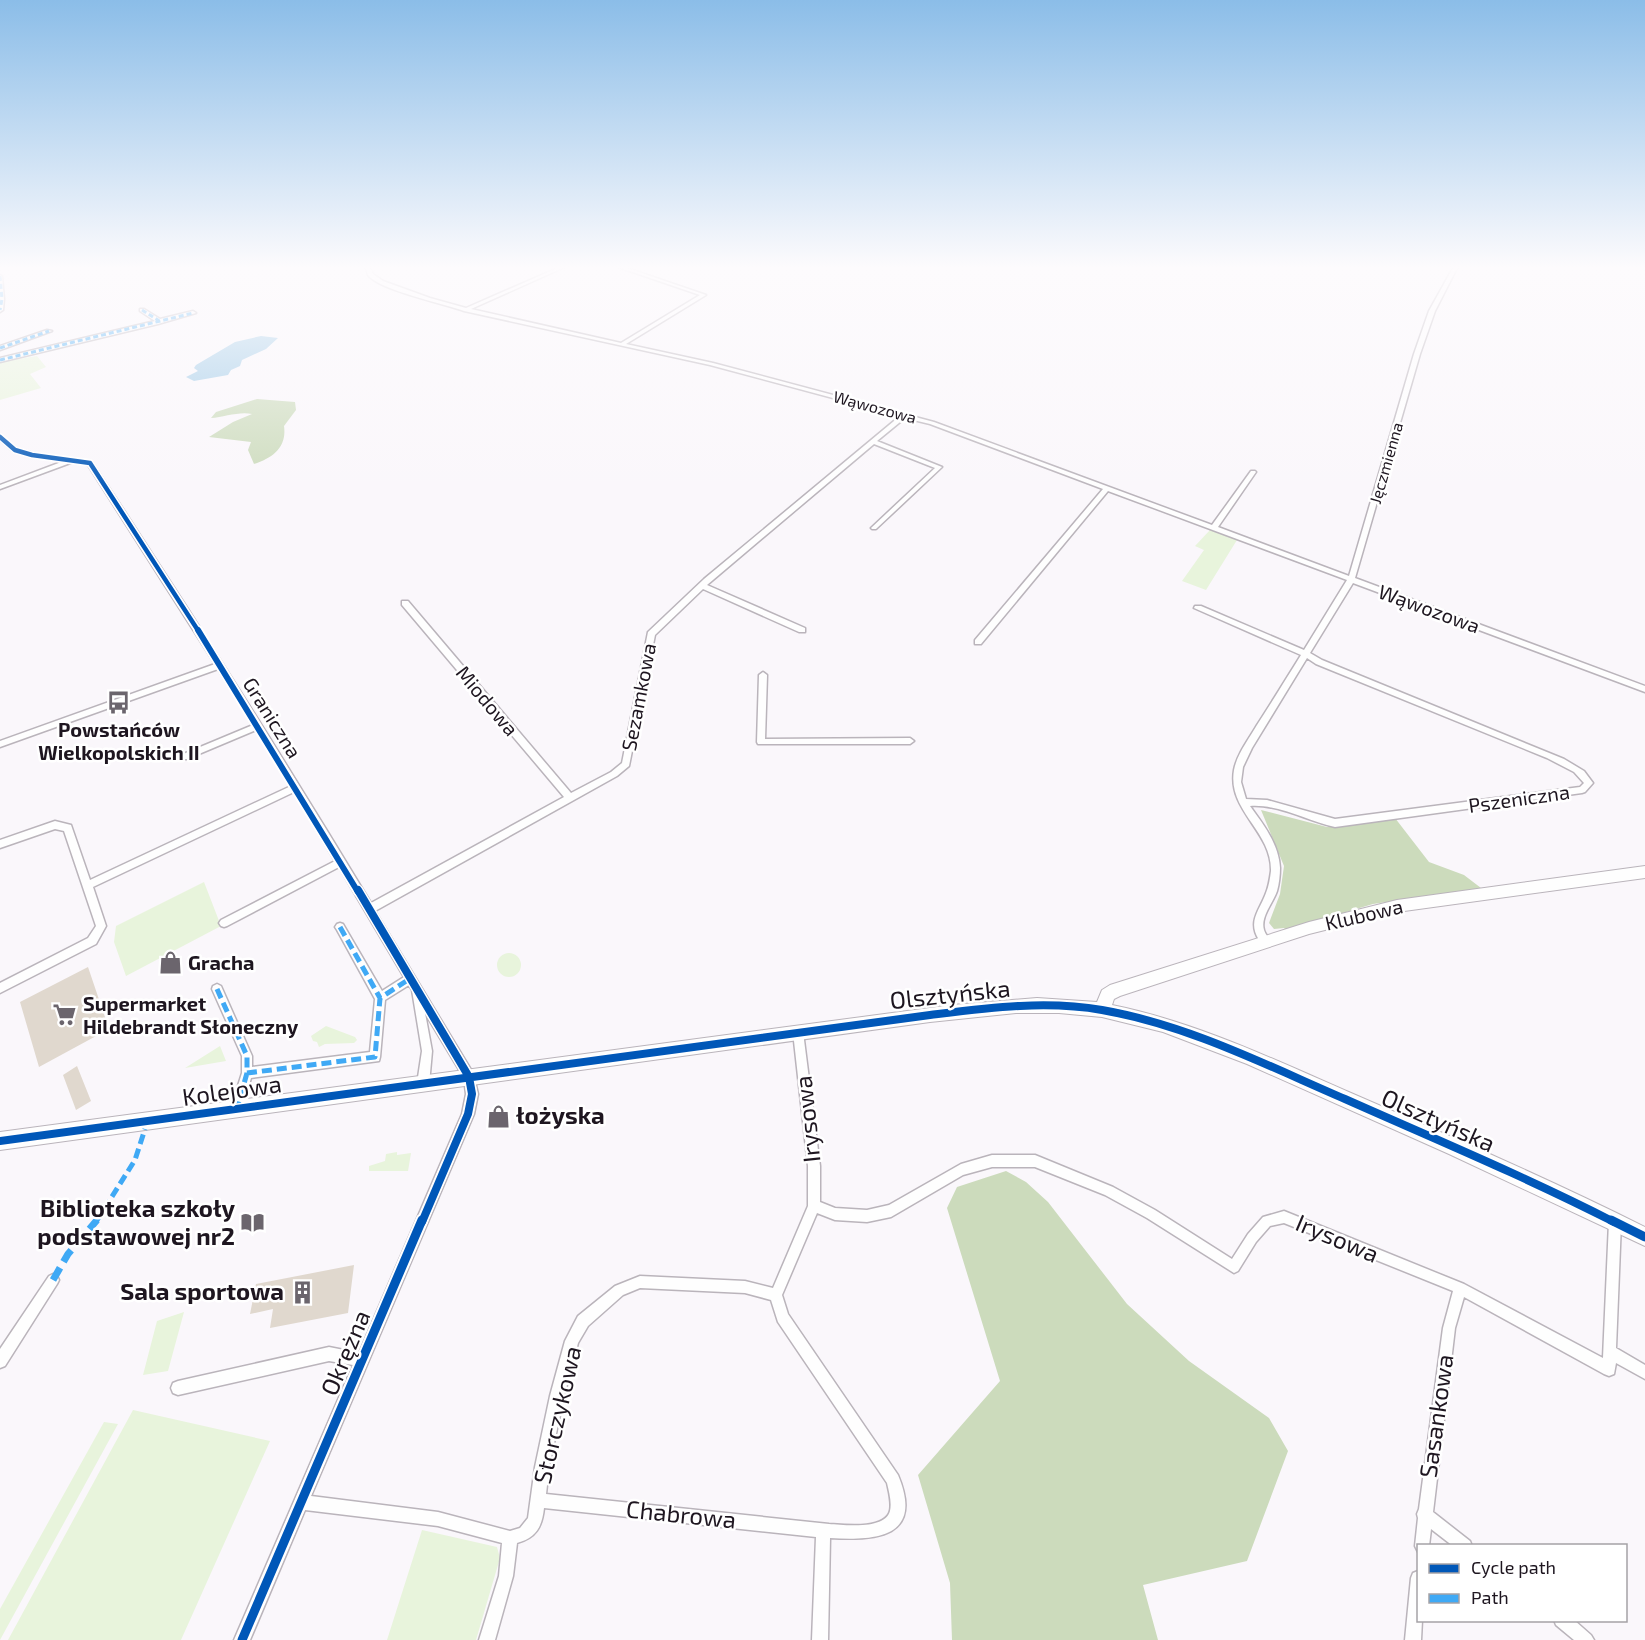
<svg xmlns="http://www.w3.org/2000/svg" width="1645" height="1640" font-family="'Exo 2',sans-serif">
<style>
.green{fill:#e8f4dc}
.forest{fill:#ccdbbc}
.water{fill:#9fcae7}
.building{fill:#e0d8ce}
.lines{fill:none;stroke-linecap:round;stroke-linejoin:round}
.street-casing{stroke:#bab4bb;stroke-width:3}
.secondary-casing{stroke:#bab4bb;stroke-width:2}
.street{fill:#fefefe;fill-rule:evenodd}
.secondary{fill:#fefefe;fill-rule:evenodd}
.quiet-far2{stroke:#3fa9f5;stroke-width:3;stroke-dasharray:5 3;stroke-linecap:butt}
.quiet-far1{stroke:#3fa9f5;stroke-width:5;stroke-dasharray:10 5;stroke-linecap:butt}
.quiet{stroke:#3fa9f5;stroke-width:7;stroke-dasharray:14 7;stroke-linecap:butt}
.cycleway-far3-casing{stroke:#fff;stroke-width:8}
.cycleway-far2-casing{stroke:#fff;stroke-width:10}
.cycleway-far1-casing{stroke:#fff;stroke-width:11}
.cycleway-casing{stroke:#fff;stroke-width:13}
.cycleway-far3{stroke:#0057b8;stroke-width:4.5}
.cycleway-far2{stroke:#0057b8;stroke-width:6}
.cycleway-far1{stroke:#0057b8;stroke-width:8}
.cycleway{stroke:#0057b8;stroke-width:9}
.labels{text-anchor:middle;stroke-width:5;stroke-linejoin:round;paint-order:stroke}
.far-street-label{font-size:16px;fill:#1e1620;stroke:#fff}
.street-label{font-size:20px;fill:#1e1620;stroke:#fff}
.poi-label{font-size:20px;font-weight:bold;fill:#1e1620;stroke:#fff;text-anchor:start}
.near-street-label{font-size:24px;fill:#1e1620;stroke:#fff}
.near-poi-label{font-size:24px;font-weight:bold;fill:#1e1620;stroke:#fff;text-anchor:end}
</style>
<rect width="100%" height="100%" fill="#faf7fb"/>
<path class="green" d="M 37,356 L 46,367 L 30,374 L 41,388 L 0,400 L 0,362 Z
M 1210,530 L 1237,540 L 1206,590 L 1182,581 L 1204,550 L 1195,546 Z
M 204,882 L 221,926 L 126,976 L 114,942 L 116,926 Z
M497 965a12 12 0 1 1 24 0a12 12 0 1 1-24 0Z
M 326,1026 L 355,1037 L 357,1040 L 354,1043 L 325,1044 L 319,1047 L 317,1042 L 313,1041 L 311,1036 Z
M 220,1046 L 226,1061 L 185,1068 Z
M 397,1152 L 397,1155 L 411,1153 L 408,1171 L 369,1171 L 369,1166 L 385,1161 L 386,1154 Z
M 184,1312 L 168,1371 L 143,1375 L 157,1321 Z
M 133,1410 L 270,1441 L 181,1640 L 8,1640 Z
M 104,1422 L 118,1424 L 0,1640 L 0,1609 Z
M 422,1530 L 497,1547 L 500,1558 L 476,1640 L 387,1640 Z"/>
<path class="forest" d="M 257,399 L 295,402 L 296,410 L 284,426 C 287,447 273,458 254,464 L 248,450 L 251,442 L 209,437 L 233,422 L 252,414 C 240,411 224,417 211,418 L 216,412 Z
M 1261,810 L 1327,827 L 1395,818 L 1429,862 L 1464,875 L 1481,888 L 1373,904 L 1286,930 L 1284,928 L 1274,929 L 1269,923 L 1280,894 L 1284,866 Z
M 1006,1171 L 1026,1182 L 1048,1202 L 1127,1304 L 1189,1361 L 1269,1418 L 1288,1451 L 1247,1561 L 1143,1585 L 1158,1640 L 952,1640 L 950,1583 L 918,1475 L 1000,1381 L 947,1208 L 957,1187 Z"/>
<path class="water" d="M 261,336 L 278,338 L 266,349 L 242,360 L 240,366 L 231,370 L 228,375 L 194,381 L 186,377 L 198,371 L 194,368 L 196,365 L 235,342 Z"/>
<path class="building" d="M 88,967 L 109,1029 L 39,1067 L 20,1002 Z
M 77,1066 L 91,1101 L 76,1110 L 63,1075 Z
M 354,1265 L 348,1313 L 270,1328 L 273,1309 L 250,1314 L 256,1284 Z"/>
<g class="lines">
<defs>
<path id="street" d="M 365,266 L 369,266 L 373,274 L 383,281 L 430,298 L 466,308 L 562,266 L 567,266 L 471,309 L 621,343 L 700,295 L 615,266 L 621,266 L 706,295 L 626,344 L 713,363 L 934,422 L 1212,525 L 1251,471 L 1255,471 L 1256,472 L 1218,527 L 1349,576 L 1414,354 L 1429,311 L 1454,266 L 1458,266 L 1435,311 L 1420,354 L 1355,578 L 1645,686 L 1645,692 L 1353,583 L 1310,653 L 1322,660 L 1564,759 L 1584,771 L 1593,783 L 1585,792 L 1582,793 L 1335,827 C 1307,821 1279,804 1250,806 C 1263,824 1279,844 1280,868 C 1280,875 1279,884 1277,891 C 1273,903 1260,917 1264,930 C 1265,934 1269,938 1271,942 L 1270,945 C 1264,946 1262,945 1259,940 C 1247,921 1260,910 1266,893 C 1269,886 1270,878 1271,871 C 1272,831 1227,811 1234,770 C 1237,754 1249,739 1257,725 C 1272,702 1286,679 1301,655 L 1194,608 L 1195,606 L 1201,606 L 1304,650 L 1347,580 L 1108,491 L 981,644 L 975,644 L 975,640 L 1103,489 L 930,424 L 905,418 L 877,441 L 942,467 L 876,529 L 872,529 L 871,528 L 935,468 L 874,444 L 707,585 L 805,628 L 805,632 L 799,632 L 703,589 L 655,635 L 629,766 L 617,776 L 375,911 L 473,1073 L 478,1094 L 474,1114 L 311,1496 L 438,1512 L 510,1531 L 520,1528 L 528,1518 L 535,1467 L 550,1396 L 565,1341 L 578,1316 L 615,1286 L 640,1276 L 745,1281 L 773,1288 L 808,1206 L 808,1166 L 793,1032 L 794,1028 L 798,1027 L 802,1028 L 803,1032 L 820,1166 L 820,1202 L 835,1208 L 867,1210 L 889,1205 L 961,1164 L 992,1155 L 1035,1155 L 1113,1187 L 1155,1210 L 1232,1259 L 1248,1234 L 1263,1217 L 1284,1211 L 1464,1284 L 1603,1358 L 1609,1222 L 1611,1218 L 1615,1216 L 1619,1218 L 1621,1222 L 1616,1348 L 1645,1365 L 1645,1379 L 1616,1363 L 1614,1374 L 1609,1376 L 1604,1374 L 1464,1297 L 1455,1328 L 1433,1512 L 1470,1541 L 1472,1546 L 1453,1546 L 1431,1529 L 1429,1546 L 1418,1546 L 1418,1552 L 1415,1546 L 1418,1518 L 1417,1514 L 1419,1509 L 1443,1328 L 1453,1291 L 1284,1223 L 1270,1226 L 1256,1242 L 1238,1271 L 1234,1273 L 1147,1218 L 1105,1195 L 1035,1167 L 992,1167 L 963,1175 L 891,1217 L 867,1222 L 835,1220 L 817,1213 L 782,1295 L 788,1314 L 898,1475 C 924,1537 877,1541 830,1538 L 828,1640 L 812,1640 L 816,1537 L 544,1508 C 542,1527 536,1538 517,1543 L 513,1576 L 495,1640 L 479,1640 L 499,1576 L 502,1543 L 438,1526 L 305,1510 L 250,1640 L 234,1640 L 353,1365 L 329,1361 L 178,1395 L 173,1393 L 171,1388 L 173,1383 L 178,1381 L 329,1347 L 359,1353 L 462,1114 L 466,1094 L 464,1078 L 425,1013 L 432,1051 L 429,1084 L 427,1088 L 423,1089 L 419,1088 L 417,1084 L 422,1051 L 412,990 L 409,985 L 385,1000 L 380,1057 L 379,1061 L 251,1078 L 241,1112 L 237,1114 L 233,1112 L 231,1108 L 242,1073 L 242,1056 L 212,989 L 213,986 L 217,984 L 221,986 L 252,1056 L 252,1067 L 370,1052 L 375,999 L 337,930 L 335,927 L 337,924 L 340,923 L 343,924 L 382,991 L 404,977 L 339,867 L 227,926 L 224,927 L 221,926 L 219,923 L 221,920 L 335,861 L 294,792 L 93,887 L 106,926 L 96,944 L 0,993 L 0,983 L 88,938 L 96,926 L 64,831 L 55,829 L 0,848 L 0,840 L 55,821 L 71,825 L 90,880 L 291,786 L 256,730 L 187,759 L 181,759 L 180,757 L 181,755 L 253,725 L 218,669 L 0,747 L 0,741 L 215,664 L 88,465 L 73,462 L 0,489 L 0,485 L 64,461 L 32,457 L 13,451 L 0,440 L 0,435 L 17,449 L 33,453 L 92,462 C 188,607 281,754 371,903 L 564,797 L 402,605 L 402,601 L 408,601 L 571,793 L 611,772 L 622,763 L 648,632 L 704,579 L 900,416 L 710,365 L 464,311 C 445,304 379,290 368,275 C 367,272 366,269 365,266 ZM 1307,658 L 1316,664 L 1547,758 L 1574,772 L 1584,783 L 1580,787 L 1335,819 L 1267,800 L 1246,799 L 1241,782 L 1243,767 L 1252,748 ZM 640,1288 L 745,1293 L 771,1300 L 778,1322 L 887,1483 C 889,1492 892,1502 890,1511 C 885,1530 844,1525 829,1524 L 546,1494 L 549,1467 L 564,1396 L 578,1343 L 588,1326 L 623,1295 Z
M 0,275 L 2,276 L 4,299 L 3,310 L 0,312 Z
M 140,309 L 144,309 L 160,319 L 193,311 L 196,313 L 158,324 L 0,362 L 0,358 L 155,321 L 140,311 Z
M 47,330 L 52,331 L 0,350 L 0,346 Z
M 763,672 L 767,675 L 765,739 L 910,738 L 914,741 L 910,744 L 758,744 L 757,742 L 759,675 Z
M 53,1274 L 57,1276 L 59,1280 L 57,1284 L 5,1366 L 0,1368 L 0,1349 L 49,1276 Z
M 1418,1571 L 1418,1620 L 1422,1620 L 1421,1640 L 1405,1640 L 1411,1578 L 1413,1573 Z
M 1554,1620 L 1574,1620 L 1591,1635 L 1594,1640 L 1574,1640 L 1556,1625 Z"/>
<path id="secondary" d="M 1645,866 L 1645,878 L 1397,912 L 1309,934 L 1120,996 L 1114,999 L 1112,1005 C 1196,1022 1273,1059 1351,1093 C 1450,1136 1549,1179 1645,1227 L 1645,1246 L 1449,1154 L 1247,1064 L 1163,1032 L 1102,1017 L 1059,1013 L 1016,1013 L 930,1022 L 0,1150 L 0,1132 L 952,1005 L 1037,998 L 1097,1002 L 1102,990 L 1110,985 L 1309,922 L 1397,900 Z"/>
</defs>
<use href="#street" class="street-casing"/>
<use href="#secondary" class="secondary-casing"/>
<use href="#street" class="street"/>
<use href="#secondary" class="secondary"/>
<path class="quiet-far2" d="M 0,276 L 2,299 L 0,310
M 142,310 L 158,320 L 156,323
M 0,348 L 49,331
M 0,360 L 193,313"/>
<path class="quiet-far1" d="M 340,927 L 380,998
M 217,989 L 247,1056 L 247,1073 L 237,1108
M 247,1073 L 375,1057 L 380,998 L 411,978
M 96,1222 L 135,1160 L 145,1129"/>
<path class="quiet" d="M 53,1280 L 68,1254 L 97,1220"/>
<defs>
<path id="cycleway-far3" d="M 0,437 L 15,450 L 32,455 L 90,463 L 199,632"/>
<path id="cycleway-far2" d="M 198,630 L 358,892"/>
<path id="cycleway-far1" d="M 358,890 L 469,1077 L 472,1094 L 468,1114 L 422,1222
M 0,1141 L 930,1015 C 987,1008 1045,1000 1102,1010 C 1188,1025 1266,1065 1345,1099 C 1435,1139 1526,1177 1614,1222"/>
<path id="cycleway" d="M 1611,1220 L 1645,1237
M 242,1640 L 422,1220"/>
</defs>
<use href="#cycleway-far3" class="cycleway-far3-casing"/>
<use href="#cycleway-far2" class="cycleway-far2-casing"/>
<use href="#cycleway-far1" class="cycleway-far1-casing"/>
<use href="#cycleway" class="cycleway-casing"/>
<use href="#cycleway-far3" class="cycleway-far3"/>
<use href="#cycleway-far2" class="cycleway-far2"/>
<use href="#cycleway-far1" class="cycleway-far1"/>
<use href="#cycleway" class="cycleway"/>
</g>
<linearGradient id="sky" x2="0" y2="1"><stop stop-color="#8bbde8"/><stop offset="0.54" stop-color="#fdfbfd"/><stop offset="1" stop-color="#fdfbfd" stop-opacity="0"/></linearGradient>
<rect width="1645" height="495" fill="url(#sky)"/>
<defs>
<symbol id="bus-bare" viewBox="-9 -9 18 18"><path d="M-5-6H5V4H4V6H2V4H-2V6H-4V4H-5ZM-3.5-4V0h7V-4ZM-3.5 1.2v1.5H-2V1.2ZM2 1.2v1.5H3.5V1.2Z" fill="#6b656d" stroke="#fff" stroke-width="2.5" paint-order="stroke"/></symbol>
<symbol id="shop-bare" viewBox="-9 -9 18 18"><path d="M-5-2.5h2.3a2.7 3.5 0 0 1 5.4 0H5L5.5 6h-11ZM-1.5-2.5h3a1.5 2.3 0 0 0-3 0Z" fill="#6b656d" stroke="#fff" stroke-width="2.5" paint-order="stroke"/></symbol>
<symbol id="supermarket-bare" viewBox="-9 -9 18 18"><path d="M-6-5.5h2.5l.6 2H6L4.5 2H-2.5L-4.4-4H-6ZM-1.5 3.2a1.3 1.3 0 1 0 .1 0ZM3 3.2a1.3 1.3 0 1 0 .1 0Z" fill="#6b656d" stroke="#fff" stroke-width="2.5" paint-order="stroke"/></symbol>
<symbol id="library-bare" viewBox="-9 -9 18 18"><path d="M-6-4Q-3-5.5-.7-3.5V5Q-3 3-6 4ZM6-4Q3-5.5 .7-3.5V5Q3 3 6 4Z" fill="#6b656d" stroke="#fff" stroke-width="2.5" paint-order="stroke"/></symbol>
<symbol id="building-bare" viewBox="-9 -9 18 18"><path d="M-4-6H4V6H1V3H-1V6H-4ZM-2.5-4.3h1.7v1.8h-1.7ZM.8-4.3h1.7v1.8H.8ZM-2.5-1h1.7V.8h-1.7ZM.8-1h1.7V.8H.8Z" fill="#6b656d" stroke="#fff" stroke-width="2.5" paint-order="stroke"/></symbol>
</defs>
<g fill-rule="evenodd">
<use href="#bus-bare" x="102" y="686" width="33" height="33"/>
<use href="#shop-bare" x="154" y="946" width="33" height="33"/>
<use href="#supermarket-bare" x="48" y="998" width="33" height="33"/>
<use href="#shop-bare" x="482" y="1100" width="33" height="33"/>
<use href="#library-bare" x="236" y="1206" width="33" height="33"/>
<use href="#building-bare" x="286" y="1276" width="33" height="33"/>
</g>
<g class="labels">
<g class="far-street-label">
<text transform="translate(875 407) rotate(15)" y="6">Wąwozowa</text>
<text transform="translate(1386 463) rotate(-74)" y="6">Jęczmienna</text>
</g>
<g class="street-label">
<text transform="translate(1429 609) rotate(20)" y="7">Wąwozowa</text>
<text transform="translate(639 697) rotate(-79)" y="7">Sezamkowa</text>
<text transform="translate(487 701) rotate(50)" y="7">Miodowa</text>
<text transform="translate(272 718) rotate(58)" y="7">Graniczna</text>
<text transform="translate(1519 799) rotate(-8)" y="7">Pszeniczna</text>
<text transform="translate(1364 915) rotate(-13)" y="7">Klubowa</text>
</g>
<g class="poi-label">
<text x="119" y="737" text-anchor="middle">Powstańców<tspan x="119" dy="23">Wielkopolskich II</tspan></text>
<text x="188" y="970">Gracha</text>
<text x="83" y="1011">Supermarket<tspan x="83" dy="23">Hildebrandt Słoneczny</tspan></text>
</g>
<g class="near-street-label">
<text transform="translate(950 995) rotate(-6)" y="8">Olsztyńska</text>
<text transform="translate(232 1091) rotate(-8)" y="8">Kolejowa</text>
<text transform="translate(808 1119) rotate(-96)" y="8">Irysowa</text>
<text transform="translate(1438 1121) rotate(24)" y="8">Olsztyńska</text>
<text transform="translate(1337 1239) rotate(23)" y="8">Irysowa</text>
<text transform="translate(346 1353) rotate(-67)" y="8">Okrężna</text>
<text transform="translate(558 1415) rotate(-77)" y="8">Storczykowa</text>
<text transform="translate(1437 1416) rotate(-82)" y="8">Sasankowa</text>
<text transform="translate(681 1515) rotate(6)" y="8">Chabrowa</text>
</g>
<g class="near-poi-label">
<text x="516" y="1124" text-anchor="start">łożyska</text>
<text x="235" y="1217">Biblioteka szkoły<tspan x="235" dy="28">podstawowej nr2</tspan></text>
<text x="284" y="1300">Sala sportowa</text>
</g>
</g>
<rect x="1417" y="1544" width="210" height="78" fill="#ffffff" stroke="#a5a2a6" stroke-width="1.5"/>
<rect x="1429" y="1564" width="30" height="9" fill="#0057b8" stroke="#a5a2a6" stroke-width="1.5"/>
<text x="1471" y="1574" font-size="18" fill="#1e1620">Cycle path</text>
<rect x="1429" y="1594" width="30" height="9" fill="#3fa9f5" stroke="#a5a2a6" stroke-width="1.5"/>
<text x="1471" y="1604" font-size="18" fill="#1e1620">Path</text>
</svg>
